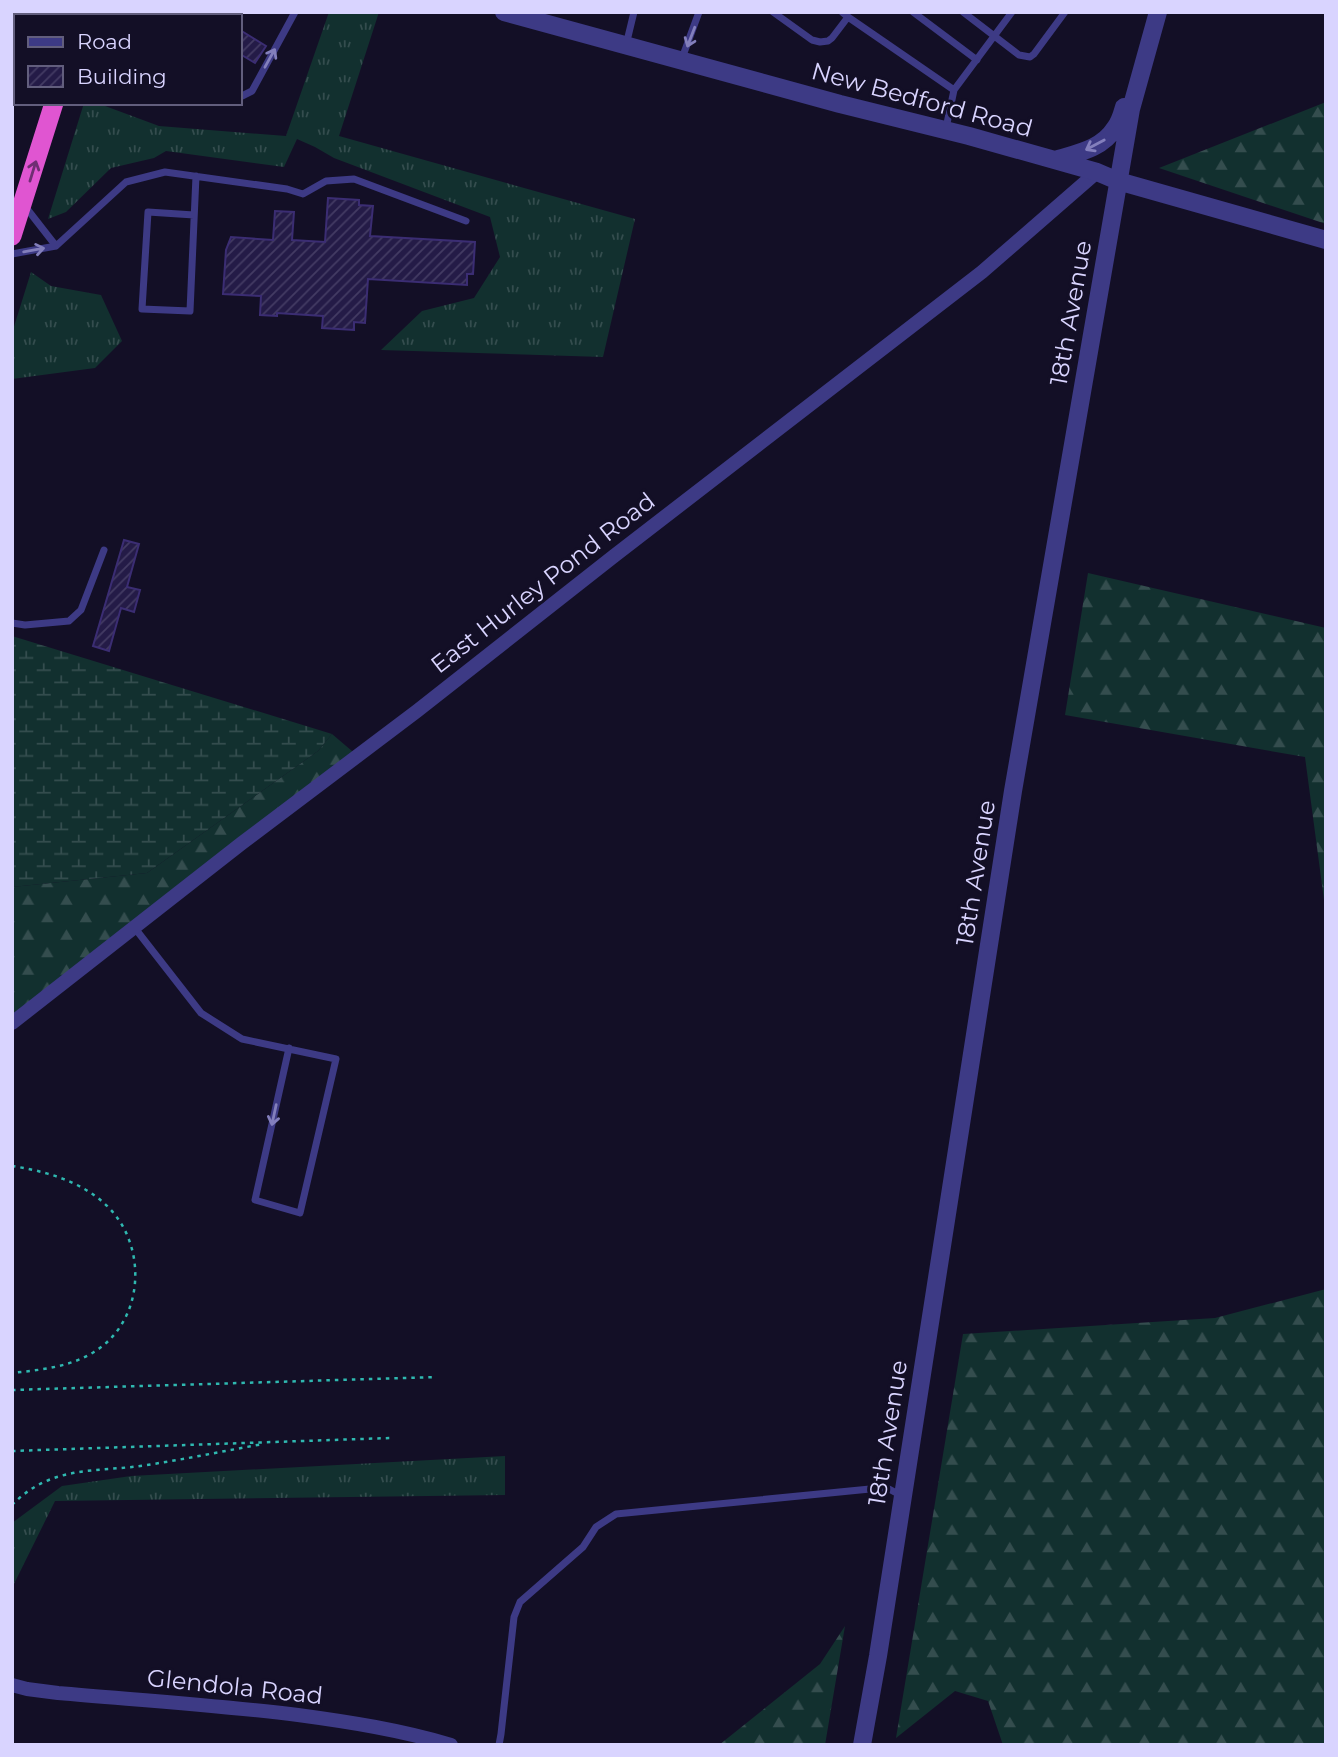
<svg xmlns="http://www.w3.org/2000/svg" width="1338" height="1757" font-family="Montserrat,sans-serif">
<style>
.grass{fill:url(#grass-tufts)}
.forest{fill:url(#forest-firs)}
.wetland{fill:url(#wetland-marsh)}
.building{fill:url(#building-hatch);stroke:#3b2d73;stroke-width:2}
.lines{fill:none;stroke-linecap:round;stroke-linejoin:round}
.path{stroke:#2fb8b0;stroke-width:2.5;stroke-dasharray:3.5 5;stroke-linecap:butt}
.service{stroke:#3d3a85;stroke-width:7}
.minor{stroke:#3d3a85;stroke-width:14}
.tertiary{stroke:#3d3a85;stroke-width:18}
.trunk{stroke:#e055d1;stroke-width:19}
.oneway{stroke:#837fbc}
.oneway2{stroke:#6f2e73}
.labels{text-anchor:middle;stroke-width:6;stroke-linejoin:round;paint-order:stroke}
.street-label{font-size:24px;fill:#d9d4ff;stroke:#130f26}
</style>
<defs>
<pattern id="grass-tufts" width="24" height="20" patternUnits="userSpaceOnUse" patternTransform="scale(1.75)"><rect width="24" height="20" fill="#12302f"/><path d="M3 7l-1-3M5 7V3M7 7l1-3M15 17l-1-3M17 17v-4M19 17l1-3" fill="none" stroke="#344d4e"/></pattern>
<pattern id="forest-firs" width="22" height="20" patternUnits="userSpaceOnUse" patternTransform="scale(1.75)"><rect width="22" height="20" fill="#12302f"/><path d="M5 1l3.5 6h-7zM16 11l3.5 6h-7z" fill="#344d4e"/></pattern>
<pattern id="wetland-marsh" width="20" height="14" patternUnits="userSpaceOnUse" patternTransform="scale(1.75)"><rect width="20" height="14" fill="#12302f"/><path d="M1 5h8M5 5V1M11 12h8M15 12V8" fill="none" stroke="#344d4e"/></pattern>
<pattern id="building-hatch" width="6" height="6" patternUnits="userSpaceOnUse" patternTransform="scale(1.75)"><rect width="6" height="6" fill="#241b47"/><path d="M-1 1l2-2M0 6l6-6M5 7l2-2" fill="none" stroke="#433b63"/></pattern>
</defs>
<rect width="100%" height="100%" fill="#130f26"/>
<path class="grass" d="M 329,12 L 379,12 L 339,136 L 635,219 L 603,357 L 381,350 L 422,311 L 474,298 L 500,257 L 490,217 L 334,158 L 315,147 L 297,139 L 284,167 L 166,151 L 154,158 L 111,168 L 66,212 L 48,219 L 84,103 L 97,103 L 159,126 L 286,136 Z
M 31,272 L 51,286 L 101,295 L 122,341 L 95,368 L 12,379 L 12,333 Z
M 505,1456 L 505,1495 L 55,1501 L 12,1588 L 12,1523 L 62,1486 L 131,1476 Z"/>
<path class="forest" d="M 1326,102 L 1326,224 L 1159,168 Z
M 1088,573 L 1326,628 L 1326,915 L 1305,757 L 1065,715 Z
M 332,734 L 359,757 L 12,1027 L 12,887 L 147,873 L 318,751 Z
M 1326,1289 L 1326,1745 L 1003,1745 L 988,1701 L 955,1691 L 896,1738 L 963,1334 L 1215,1318 Z
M 845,1626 L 825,1745 L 719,1745 L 820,1664 Z"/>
<path class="wetland" d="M 12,636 L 332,734 L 318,751 L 147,873 L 12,887 Z"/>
<path class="building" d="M 240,30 L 266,46 L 255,63 L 240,54 Z
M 328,198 L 359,200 L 359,205 L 373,206 L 370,236 L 475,242 L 473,274 L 467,274 L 467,285 L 368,279 L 365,323 L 354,322 L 354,330 L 322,328 L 323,316 L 277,313 L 277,316 L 260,315 L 261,296 L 223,294 L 226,250 L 231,237 L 273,240 L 275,211 L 294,212 L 292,240 L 325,242 Z
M 124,540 L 139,544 L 127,587 L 140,590 L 134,612 L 121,608 L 109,651 L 93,646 Z"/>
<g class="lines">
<path class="path" d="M 12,1166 C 45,1171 80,1181 105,1204 C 148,1243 146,1320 94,1352 C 70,1367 40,1370 12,1373
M 12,1390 L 436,1377
M 12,1451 L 390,1438
M 12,1505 C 52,1464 96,1473 147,1465 C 186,1459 224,1451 263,1444"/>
<path class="service" d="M 773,12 L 812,40 L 820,42 L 828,41 L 832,38 L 848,17 L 842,12
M 913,12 L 977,60
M 963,12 L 1019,55 L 1030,57 L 1034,54 L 1065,12
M 174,16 L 175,12
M 848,17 L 954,90
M 626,45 L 634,12
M 681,61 L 699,12
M 240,97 L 252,91 L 295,12
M 946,128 L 954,90 L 1012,12
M 24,205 L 56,246
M 194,215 L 148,212 L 142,309 L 190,311 L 196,176
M 12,254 L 56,246 L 126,182 L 165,172 L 287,189 L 303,194 L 326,181 L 354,179 L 466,221
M 12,623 L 25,625 L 69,621 L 81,610 L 104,550
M 134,927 L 201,1013 L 242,1039 L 336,1059 L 300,1213 L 255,1200 L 289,1048
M 499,1745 L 501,1734 L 514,1617 L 520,1602 L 583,1547 L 596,1527 L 616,1514 L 870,1489 L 889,1489 L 902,1496"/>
<path class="minor" d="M 12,1023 L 242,843 L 417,711 L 614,556 L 982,272 L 1097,172
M 12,1685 L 27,1689 L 58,1693 C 138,1700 218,1705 298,1715 C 350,1722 401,1730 451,1745"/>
<path class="tertiary" d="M 504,12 L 840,104 L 969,136 L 1097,172 L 1118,181 L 1326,240
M 1055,160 C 1077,153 1102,149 1115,128 C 1120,122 1122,114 1124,107
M 862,1745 L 878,1656 L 1013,791 L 1131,109 L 1158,12"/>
<path class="trunk" d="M 20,16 L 22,12
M 81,16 L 83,12
M 12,41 L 16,30
M 12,236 L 54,103"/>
</g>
<defs><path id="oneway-shaft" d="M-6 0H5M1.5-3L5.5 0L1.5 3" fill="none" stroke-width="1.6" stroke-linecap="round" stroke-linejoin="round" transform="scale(1.75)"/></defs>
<g class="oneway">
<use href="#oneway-shaft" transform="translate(691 37) rotate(111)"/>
<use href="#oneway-shaft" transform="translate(270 58) rotate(-61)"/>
<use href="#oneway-shaft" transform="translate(1095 145) rotate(152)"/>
<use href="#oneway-shaft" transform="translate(34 250) rotate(-10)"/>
<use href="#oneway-shaft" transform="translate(274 1115) rotate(102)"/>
</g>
<use class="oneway2" href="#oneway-shaft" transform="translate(33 171) rotate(-73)"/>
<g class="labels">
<g class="street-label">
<text transform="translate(922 100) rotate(15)" y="8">New Bedford Road</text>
<text transform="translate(1071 313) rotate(-80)" y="8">18th Avenue</text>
<text transform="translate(543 583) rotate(-38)" y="8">East Hurley Pond Road</text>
<text transform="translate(976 873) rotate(-81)" y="8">18th Avenue</text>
<text transform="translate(888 1433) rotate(-81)" y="8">18th Avenue</text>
<text transform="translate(235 1687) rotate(6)" y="8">Glendola Road</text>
</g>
</g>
<rect width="1338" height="1757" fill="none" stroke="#d9d4ff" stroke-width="28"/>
<rect x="14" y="14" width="228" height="91" fill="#130f26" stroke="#625e7d" stroke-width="2"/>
<rect x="28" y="37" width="35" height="10" fill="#3d3a85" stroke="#625e7d" stroke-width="2"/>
<text x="77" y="49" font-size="21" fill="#d9d4ff">Road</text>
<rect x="28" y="66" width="35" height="21" fill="url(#building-hatch)" stroke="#625e7d" stroke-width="2"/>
<text x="77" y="84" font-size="21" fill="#d9d4ff">Building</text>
</svg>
